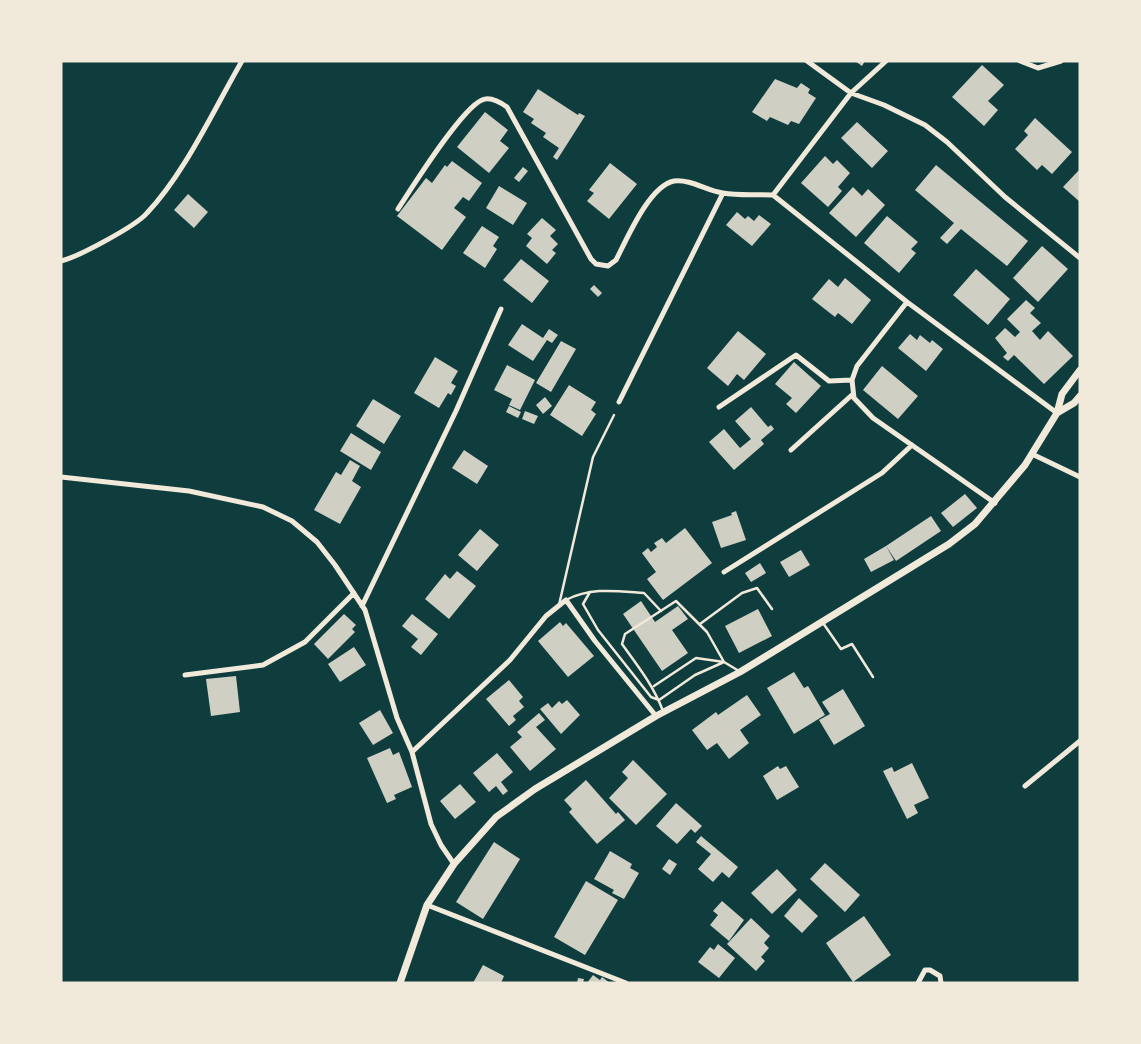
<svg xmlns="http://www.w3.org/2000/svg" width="1141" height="1044" font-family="Jost,sans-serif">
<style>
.building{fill:#cfcfc3}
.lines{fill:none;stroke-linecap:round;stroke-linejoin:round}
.service{stroke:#f1e9da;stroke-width:2.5}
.minor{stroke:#f1e9da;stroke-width:5}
.tertiary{stroke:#f1e9da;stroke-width:7}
</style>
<rect width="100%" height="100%" fill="#0f3d3e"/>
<path class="building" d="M 855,61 L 865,61 L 862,66 Z
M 982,65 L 1004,85 L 988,101 L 998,110 L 984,126 L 952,97 Z
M 775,79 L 797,88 L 801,83 L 810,89 L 808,93 L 816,98 L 799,124 L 791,121 L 788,125 L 770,117 L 767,121 L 752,112 Z
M 538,89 L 578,115 L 579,113 L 585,116 L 557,160 L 553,157 L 559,148 L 543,137 L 546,133 L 531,123 L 534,119 L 523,112 Z
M 485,112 L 508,130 L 500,141 L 509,148 L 489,173 L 457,147 Z
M 1035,118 L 1072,152 L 1052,174 L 1042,165 L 1037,170 L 1015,149 L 1028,135 L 1024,131 Z
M 857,122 L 888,151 L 872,168 L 841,138 Z
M 825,156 L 833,164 L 837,160 L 850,173 L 838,187 L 842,191 L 828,207 L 801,183 Z
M 452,161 L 482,183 L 469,201 L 463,197 L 454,208 L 466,217 L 442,250 L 397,216 L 426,178 L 432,183 L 445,165 L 447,167 Z
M 610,163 L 637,184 L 609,219 L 587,201 L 594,193 L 589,190 Z
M 936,165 L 1028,241 L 1007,266 L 961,229 L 947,244 L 940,238 L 954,223 L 915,190 Z
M 523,167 L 528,171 L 519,182 L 514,178 Z
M 1080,169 L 1080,202 L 1063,187 Z
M 499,186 L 527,203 L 513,225 L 486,208 Z
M 853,187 L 862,196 L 868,189 L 885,205 L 856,237 L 829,213 Z
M 188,194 L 208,212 L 194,228 L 174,210 Z
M 737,212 L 745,219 L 748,216 L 754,221 L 759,215 L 771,224 L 752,246 L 726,225 Z
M 887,216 L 918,242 L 911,249 L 916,253 L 899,273 L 864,243 Z
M 542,218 L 556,230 L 550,236 L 558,244 L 552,250 L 556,253 L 547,264 L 526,246 L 532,238 L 527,234 Z
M 482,226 L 499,237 L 493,246 L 497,249 L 485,268 L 463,253 Z
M 1042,246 L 1068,269 L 1038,302 L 1013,278 Z
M 521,259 L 549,281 L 532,303 L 503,280 Z
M 976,269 L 1010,299 L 988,325 L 953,295 Z
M 845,278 L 871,300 L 852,324 L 838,313 L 835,317 L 812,299 L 829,279 L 838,287 Z
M 594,285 L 602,293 L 598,297 L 590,289 Z
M 1026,300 L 1035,308 L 1030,313 L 1041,323 L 1032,331 L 1040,340 L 1048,331 L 1073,356 L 1044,384 L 1014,355 L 1008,361 L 1003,357 L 1007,353 L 995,338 L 1005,328 L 1015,337 L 1020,332 L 1007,319 Z
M 522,324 L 543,338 L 549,329 L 558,335 L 552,343 L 547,340 L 533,361 L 508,345 Z
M 738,331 L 766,354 L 744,380 L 737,374 L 728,386 L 707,368 Z
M 910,334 L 917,340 L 920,335 L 930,343 L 932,340 L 943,349 L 926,371 L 898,348 Z
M 561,341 L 576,349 L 551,392 L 536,383 Z
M 435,357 L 458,371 L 451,383 L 456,386 L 451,395 L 448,393 L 439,408 L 414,393 Z
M 794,362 L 821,386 L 796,413 L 786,404 L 792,398 L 775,384 Z
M 507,365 L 535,380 L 520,410 L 509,405 L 512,399 L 494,390 Z
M 882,366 L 918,396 L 898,419 L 863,390 Z
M 569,385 L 596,402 L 591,410 L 596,414 L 582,436 L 550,415 Z
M 545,397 L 552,406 L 543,414 L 536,405 Z
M 373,399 L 401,416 L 384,444 L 356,426 Z
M 509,406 L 521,412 L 518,418 L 506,412 Z
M 751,407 L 768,427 L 771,425 L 774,429 L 761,440 L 764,444 L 734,470 L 709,442 L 724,429 L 740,448 L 751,439 L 735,421 Z
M 525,411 L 538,416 L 534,424 L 522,419 Z
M 351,433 L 381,452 L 371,470 L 340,451 Z
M 464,450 L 488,466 L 477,484 L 452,468 Z
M 350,460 L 360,466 L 352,481 L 361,487 L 340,524 L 314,510 L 336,472 L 341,475 Z
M 965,494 L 977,508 L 953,527 L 941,513 Z
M 736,511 L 746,540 L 721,548 L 712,522 L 732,515 L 731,513 Z
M 931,516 L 941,531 L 896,561 L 886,546 Z
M 685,528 L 712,563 L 663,600 L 647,579 L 656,572 L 642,553 L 648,548 L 651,552 L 657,547 L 654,543 L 662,538 L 666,543 Z
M 480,529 L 499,545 L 477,571 L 458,555 Z
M 886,546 L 894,560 L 871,572 L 864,559 Z
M 801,550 L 810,565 L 789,577 L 780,562 Z
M 760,563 L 766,573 L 751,582 L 745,573 Z
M 457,571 L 476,586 L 449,619 L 425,599 L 445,574 L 450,579 Z
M 641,601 L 655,622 L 678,606 L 688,619 L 672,630 L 688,653 L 662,671 L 623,614 Z
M 758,609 L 772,636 L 739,653 L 725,626 Z
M 344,614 L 356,625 L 352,629 L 355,632 L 328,659 L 314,644 Z
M 412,614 L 438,634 L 421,655 L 411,647 L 418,639 L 402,626 Z
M 560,622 L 563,626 L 566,623 L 594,656 L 568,677 L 538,641 Z
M 354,647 L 366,665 L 340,682 L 328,664 Z
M 794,672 L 804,688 L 808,686 L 825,715 L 794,734 L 767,688 Z
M 236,676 L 240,712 L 211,716 L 206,679 Z
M 509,680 L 523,697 L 519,701 L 524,707 L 513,716 L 516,720 L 509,726 L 486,699 Z
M 843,689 L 865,726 L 834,745 L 819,720 L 830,714 L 822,702 Z
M 747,695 L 761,715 L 740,730 L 749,743 L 729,759 L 717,743 L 707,750 L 692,730 L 716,712 L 718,715 Z
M 567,700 L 580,715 L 561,734 L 540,709 L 548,703 L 552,708 L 559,701 L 562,704 Z
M 380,710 L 393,733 L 373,745 L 359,723 Z
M 539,713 L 545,720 L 536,727 L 556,749 L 530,771 L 510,747 L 522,737 L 517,732 Z
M 390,748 L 393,755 L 399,752 L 412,787 L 394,795 L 396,799 L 387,803 L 367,758 Z
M 497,753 L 513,772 L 501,782 L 508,791 L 503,795 L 496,786 L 489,792 L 473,773 Z
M 633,760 L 667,794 L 636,825 L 609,798 L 628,778 L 622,772 Z
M 912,763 L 929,798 L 914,805 L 918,813 L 907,819 L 883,771 L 892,767 L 894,772 Z
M 778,766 L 780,769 L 786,766 L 799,787 L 777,800 L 763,776 Z
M 586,780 L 616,814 L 618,812 L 625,820 L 597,844 L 569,812 L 572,809 L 564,800 Z
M 460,784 L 476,802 L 455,819 L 440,801 Z
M 676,803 L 702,826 L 695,833 L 691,829 L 677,844 L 656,826 Z
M 701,836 L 738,867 L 729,878 L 722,872 L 713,882 L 698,869 L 711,854 L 696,842 Z
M 494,842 L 520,859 L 483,919 L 456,902 Z
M 610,851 L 632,864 L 630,868 L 639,873 L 624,899 L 612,893 L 614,890 L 594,879 Z
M 669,859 L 677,864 L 670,875 L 662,869 Z
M 825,863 L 860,895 L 845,912 L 810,879 Z
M 777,869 L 797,890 L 772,914 L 751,893 Z
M 586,881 L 618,900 L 585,955 L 554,937 Z
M 799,898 L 818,916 L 802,933 L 784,916 Z
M 722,901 L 744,920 L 729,941 L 710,925 L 718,915 L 713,911 Z
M 864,916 L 891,955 L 853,982 L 826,943 Z
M 751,918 L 770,936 L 764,943 L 769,948 L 761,957 L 765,961 L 756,971 L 727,944 Z
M 718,944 L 735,958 L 719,978 L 698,962 L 710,947 L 714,950 Z
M 483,965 L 504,976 L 501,983 L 473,983 Z
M 593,975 L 600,980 L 602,977 L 610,983 L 587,983 Z
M 578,978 L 584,979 L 583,983 L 577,983 Z"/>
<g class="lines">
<path class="service" d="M 590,592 L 583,604 L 598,630 L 651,697 L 659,700 L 695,675 L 724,662 L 707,632 L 676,601 L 625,634 L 622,644 C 638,666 653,685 663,711
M 566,600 C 591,587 616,591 644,593 L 661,611
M 559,605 L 593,457 L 614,415
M 823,623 L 841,649 L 852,644 L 873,677
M 700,624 L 742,593 L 757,588 L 772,609
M 654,686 L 696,658 L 724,662 L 739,671"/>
<path class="minor" d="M 807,61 L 851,93 L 886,61
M 1020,61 L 1038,68 L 1061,61
M 773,195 L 907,302 L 1057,413
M 398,209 C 413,186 461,109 482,100 C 490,96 500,102 507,107 L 591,259 L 596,264 L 608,266 L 616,260 C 627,239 649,186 674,181 C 691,179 707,191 723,193 C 739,196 757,194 773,195 L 851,93 L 884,105 L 925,125 L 947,142 L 1005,197 L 1080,258
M 61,261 C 78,257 136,226 147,213 C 185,173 214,109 242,61
M 907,302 L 857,366 L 852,380 L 854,398 L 873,418 L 995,503
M 619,402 L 723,193
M 719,407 L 796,355 L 829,381 L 852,380
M 791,450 L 853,394
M 1032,454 L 1080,477
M 61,477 L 189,491 L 263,507 L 292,521 L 317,542 L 335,565 L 365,610 L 397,718 L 412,752 L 431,824 L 441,845 L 454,864
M 724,572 L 882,473 L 912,445
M 362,606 L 456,411 L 501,309
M 185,675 L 263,665 L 305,642 L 354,593
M 412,752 L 510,660 L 546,616 L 566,600 L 595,641 L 656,716
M 1025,786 L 1080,741
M 427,905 L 626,983
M 918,983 L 925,970 L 930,970 L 940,976 L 941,983"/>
<path class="tertiary" d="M 1057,413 L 1074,403 L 1080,396
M 400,983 L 427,905 L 454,864 L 496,817 L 535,789 L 656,716 L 740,672 L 949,544 L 975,524 L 1025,465 L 1057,413 L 1062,394 L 1080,370"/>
</g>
<rect width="1141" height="1044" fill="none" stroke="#f1e9da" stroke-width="125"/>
</svg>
